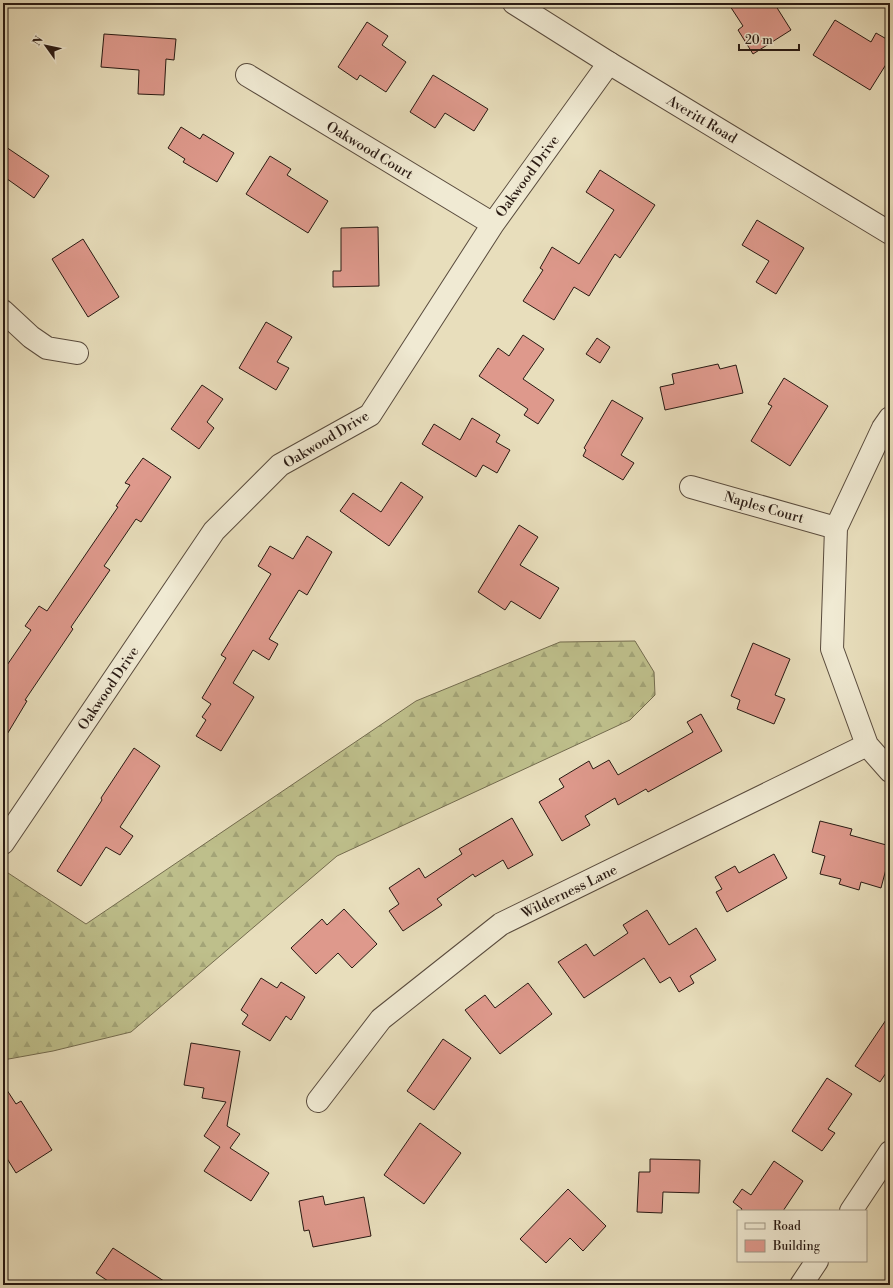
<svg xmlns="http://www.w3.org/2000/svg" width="893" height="1288" font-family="'Libre Bodoni',serif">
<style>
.forest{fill:url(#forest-firs);stroke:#746c4f}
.building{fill:#de998c;stroke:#291a13}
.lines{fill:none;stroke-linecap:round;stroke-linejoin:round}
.minor-casing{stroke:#594b3d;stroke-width:24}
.tertiary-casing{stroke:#594b3d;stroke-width:24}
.minor{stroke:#f0ead3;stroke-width:22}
.tertiary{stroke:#f0ead3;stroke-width:22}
.labels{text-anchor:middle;stroke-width:3.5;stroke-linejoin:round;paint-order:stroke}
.street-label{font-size:14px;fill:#291a13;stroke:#f0ead3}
</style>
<defs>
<pattern id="forest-firs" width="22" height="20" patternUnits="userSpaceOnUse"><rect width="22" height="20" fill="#bebf8b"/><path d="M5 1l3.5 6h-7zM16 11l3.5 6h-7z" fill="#a3a477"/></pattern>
</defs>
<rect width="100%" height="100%" fill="#e8debc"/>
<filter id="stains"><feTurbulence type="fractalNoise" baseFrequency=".005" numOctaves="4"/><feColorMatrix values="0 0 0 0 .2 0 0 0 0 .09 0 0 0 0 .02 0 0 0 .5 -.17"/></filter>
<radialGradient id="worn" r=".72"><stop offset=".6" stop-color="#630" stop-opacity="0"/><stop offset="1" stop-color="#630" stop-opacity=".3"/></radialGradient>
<path class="forest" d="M 635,641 L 654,672 L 655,695 L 630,720 L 337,856 L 131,1032 L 53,1051 L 3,1060 L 3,875 L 5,871 L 86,924 L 416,701 L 560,642 Z"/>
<path class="building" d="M 728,3 L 774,3 L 791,30 L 753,54 L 738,30 L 743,26 Z
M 835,20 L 871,42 L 876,33 L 890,41 L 890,58 L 870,90 L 813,55 Z
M 367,22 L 388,36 L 382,45 L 406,62 L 386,92 L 360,75 L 357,80 L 338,67 Z
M 104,34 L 176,39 L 174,60 L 166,59 L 164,95 L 138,94 L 139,70 L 101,67 Z
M 433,75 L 488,109 L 474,131 L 445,113 L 435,128 L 410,112 Z
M 181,127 L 200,139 L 203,134 L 234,153 L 217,182 L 183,162 L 185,159 L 168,148 Z
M 3,145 L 49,176 L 34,198 L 3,176 Z
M 270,156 L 291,169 L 287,175 L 328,201 L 308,233 L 246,194 Z
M 600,170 L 655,205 L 620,258 L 615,254 L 589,296 L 574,287 L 554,320 L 523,301 L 543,270 L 540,268 L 552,247 L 579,264 L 614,210 L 586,192 Z
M 757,220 L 804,248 L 776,294 L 756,282 L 769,261 L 742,245 Z
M 378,227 L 379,286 L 333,287 L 333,271 L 341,271 L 341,228 Z
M 83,239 L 119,297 L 88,317 L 52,259 Z
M 266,322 L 292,337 L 277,362 L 289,368 L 276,390 L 239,368 Z
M 523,335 L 544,349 L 523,379 L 554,400 L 538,424 L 524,415 L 528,409 L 479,376 L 498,348 L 509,356 Z
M 597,338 L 610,347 L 600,363 L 586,354 Z
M 718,364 L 720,369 L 736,365 L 743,393 L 665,410 L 660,387 L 674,384 L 672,374 Z
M 784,378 L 828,406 L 790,466 L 751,441 L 772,406 L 768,404 Z
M 202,385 L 223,399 L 207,422 L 214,428 L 199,449 L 171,429 Z
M 612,400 L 643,418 L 621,455 L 634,463 L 623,480 L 583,456 L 586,450 L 584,448 Z
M 472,418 L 500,435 L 496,442 L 510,450 L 497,473 L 483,465 L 476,477 L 422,444 L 434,424 L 460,440 Z
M 143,458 L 171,477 L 141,522 L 136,519 L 104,566 L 110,570 L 71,627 L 73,629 L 25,700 L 27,701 L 3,741 L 3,671 L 31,630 L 25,626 L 39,606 L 47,611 L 118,507 L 116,506 L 130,485 L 125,483 Z
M 401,482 L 423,497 L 389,546 L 340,511 L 353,493 L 381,512 Z
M 519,525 L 538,537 L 520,565 L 559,588 L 540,619 L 511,601 L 505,610 L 478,592 Z
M 307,536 L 332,552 L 307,595 L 299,590 L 269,639 L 278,644 L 269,660 L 253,650 L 233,683 L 254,697 L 221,751 L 196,736 L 206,720 L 202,717 L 211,704 L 202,698 L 226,658 L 221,655 L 271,574 L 258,566 L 270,546 L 293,559 Z
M 753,643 L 790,659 L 775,695 L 785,699 L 774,724 L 737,709 L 740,700 L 731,696 Z
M 701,714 L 722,751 L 648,792 L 646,789 L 618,805 L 615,798 L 585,816 L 590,825 L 562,841 L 539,802 L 564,787 L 559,779 L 589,761 L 593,769 L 609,760 L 618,775 L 693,732 L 687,722 Z
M 134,748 L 160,766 L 120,827 L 133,836 L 120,855 L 106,847 L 81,886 L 57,871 L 102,800 L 101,798 Z
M 512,818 L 533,855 L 508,869 L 503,860 L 475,877 L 473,874 L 437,899 L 442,905 L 403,931 L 389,911 L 399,904 L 389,888 L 419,868 L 425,878 L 462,854 L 459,849 Z
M 820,821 L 852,829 L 850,835 L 890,846 L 890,854 L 881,888 L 861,882 L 859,890 L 839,884 L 841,879 L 820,874 L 825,856 L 812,852 Z
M 774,854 L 787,878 L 727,912 L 716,892 L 722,889 L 715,877 L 735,866 L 739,873 Z
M 344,909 L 377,944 L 352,968 L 338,953 L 316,974 L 291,948 L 322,919 L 327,925 Z
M 647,910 L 669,945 L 696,928 L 716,960 L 690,976 L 694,983 L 679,992 L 670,977 L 660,983 L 644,958 L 584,998 L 558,962 L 586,944 L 594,956 L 628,933 L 623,925 Z
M 261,978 L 277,988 L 281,982 L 305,997 L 291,1020 L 286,1016 L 270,1041 L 242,1024 L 248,1015 L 241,1010 Z
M 528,983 L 552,1014 L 500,1054 L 465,1010 L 485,995 L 495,1008 Z
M 890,1014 L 890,1067 L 880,1082 L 855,1066 Z
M 443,1039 L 471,1058 L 434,1110 L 407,1091 Z
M 191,1043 L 240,1051 L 227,1126 L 240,1134 L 230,1148 L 269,1173 L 251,1201 L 204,1171 L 220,1147 L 204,1136 L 226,1102 L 202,1098 L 204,1088 L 184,1085 Z
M 827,1078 L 852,1094 L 828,1129 L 835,1133 L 822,1151 L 792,1131 Z
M 3,1084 L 16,1104 L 21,1101 L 52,1150 L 16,1173 L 3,1152 Z
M 420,1123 L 461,1153 L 424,1204 L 384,1175 Z
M 650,1159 L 700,1160 L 699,1193 L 663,1192 L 662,1213 L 637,1212 L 639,1172 L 650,1172 Z
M 774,1161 L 803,1181 L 783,1211 L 741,1211 L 742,1209 L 733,1202 L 742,1189 L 751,1195 Z
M 568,1189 L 606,1226 L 583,1251 L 570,1238 L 546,1263 L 520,1239 Z
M 323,1196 L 325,1205 L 364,1197 L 371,1236 L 313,1247 L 309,1230 L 304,1231 L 299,1201 Z
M 113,1248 L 170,1285 L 114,1285 L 96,1273 Z"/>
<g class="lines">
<defs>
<path id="minor" d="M 247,75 L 493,224
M 3,311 L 31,337 L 47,348 L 77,353
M 890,418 L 883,428 L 836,528 L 832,649 L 867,745 L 890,771
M 691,487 L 836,528
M 3,843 L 214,531 L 280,465 L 370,415 L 493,224 L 609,63
M 318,1101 L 381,1019 L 501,924 L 867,745
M 851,1211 L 890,1152
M 801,1285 L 817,1261"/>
<path id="tertiary" d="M 514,3 L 609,63 L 890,233"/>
</defs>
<use href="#minor" class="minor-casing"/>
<use href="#tertiary" class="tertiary-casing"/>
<use href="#minor" class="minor"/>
<use href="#tertiary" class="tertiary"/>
</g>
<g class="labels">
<g class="street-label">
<text transform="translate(702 119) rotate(31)" y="5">Averitt Road</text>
<text transform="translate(370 150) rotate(31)" y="5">Oakwood Court</text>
<text transform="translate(527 176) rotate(-54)" y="5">Oakwood Drive</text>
<text transform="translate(326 439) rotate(-31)" y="5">Oakwood Drive</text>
<text transform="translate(764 507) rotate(16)" y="5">Naples Court</text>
<text transform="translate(108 688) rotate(-56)" y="5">Oakwood Drive</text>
<text transform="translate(569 891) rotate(-26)" y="5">Wilderness Lane</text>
</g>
</g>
<rect width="893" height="1288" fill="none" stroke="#e8debc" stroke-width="16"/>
<rect x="4" y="4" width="885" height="1280" fill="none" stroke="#291a13" stroke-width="2"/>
<rect x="8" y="8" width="877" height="1272" fill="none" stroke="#291a13"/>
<rect x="737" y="1210" width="130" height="52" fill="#f0ead3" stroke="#a09786"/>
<rect x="745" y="1223" width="20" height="6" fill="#f0ead3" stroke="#a09786"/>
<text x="773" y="1230" font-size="12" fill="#291a13">Road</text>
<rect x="745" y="1240" width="20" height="12" fill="#de998c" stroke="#a09786"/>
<text x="773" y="1250" font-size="12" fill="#291a13">Building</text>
<g transform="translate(46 46) rotate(303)" stroke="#f0ead3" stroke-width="3" paint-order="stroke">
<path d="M0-3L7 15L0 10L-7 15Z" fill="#291a13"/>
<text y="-6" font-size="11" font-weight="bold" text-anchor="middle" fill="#291a13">N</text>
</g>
<path d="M739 44v6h60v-6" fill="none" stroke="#291a13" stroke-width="2"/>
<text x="745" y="44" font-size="12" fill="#291a13" stroke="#f0ead3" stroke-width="3" paint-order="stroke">20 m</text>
<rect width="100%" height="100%" filter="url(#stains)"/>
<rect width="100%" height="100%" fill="url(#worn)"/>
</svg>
